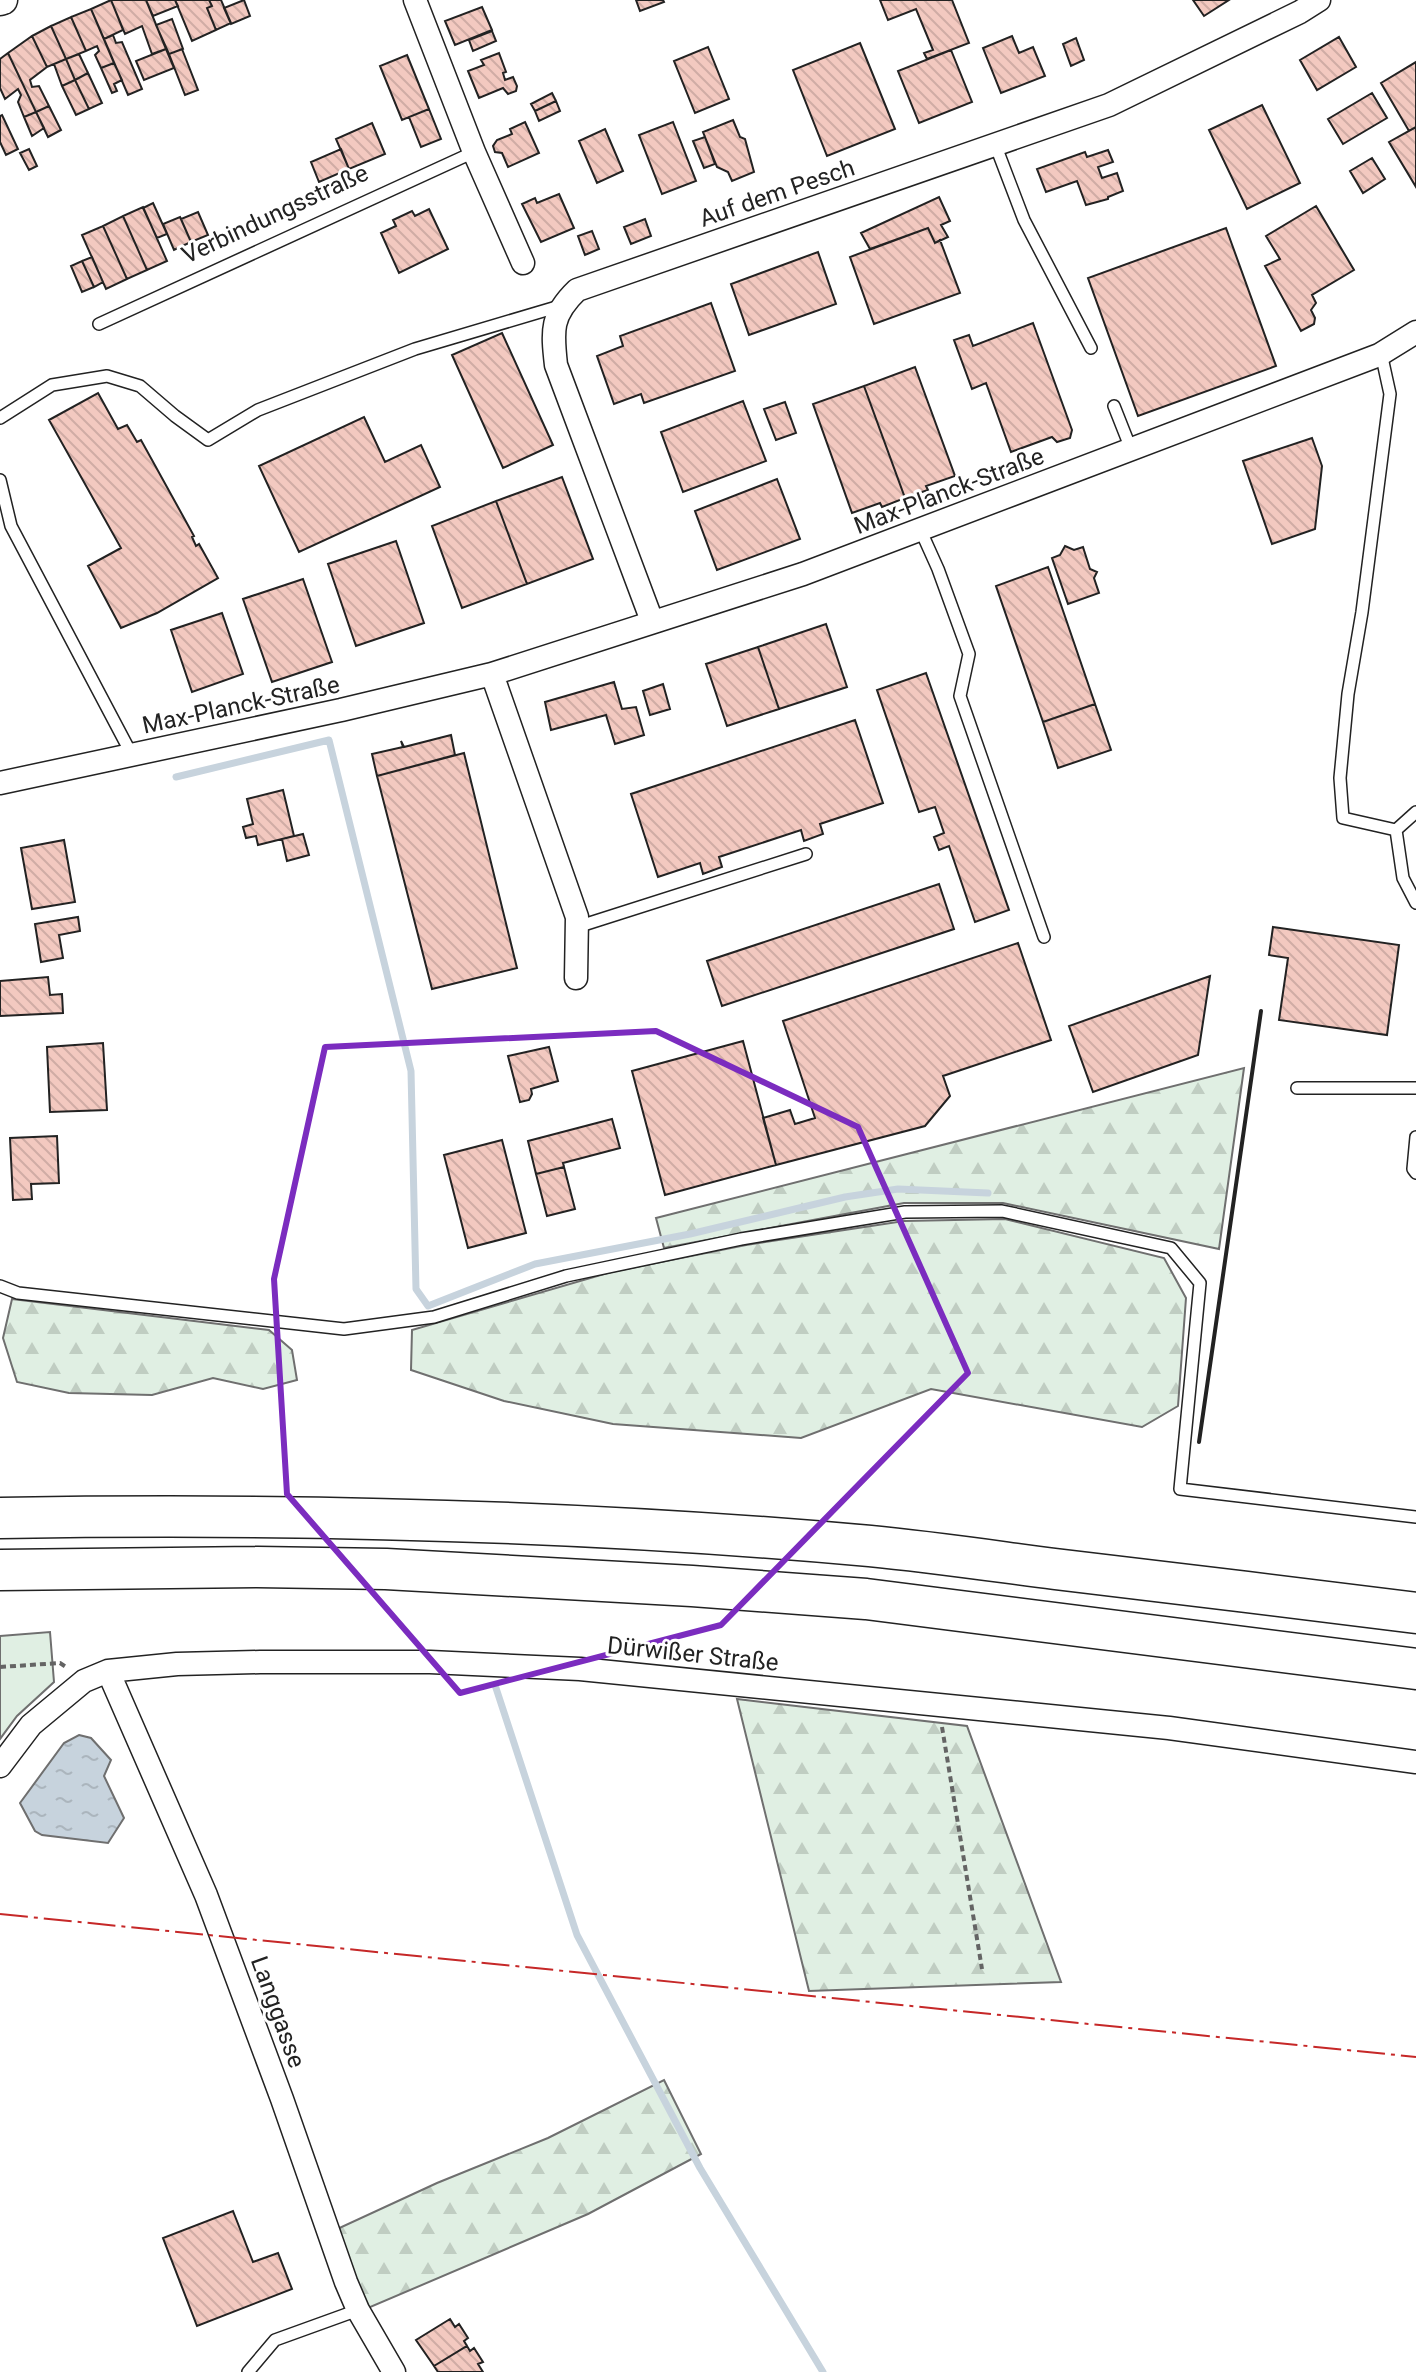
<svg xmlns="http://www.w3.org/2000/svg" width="1416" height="2372" font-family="Roboto,sans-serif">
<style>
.green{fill:#e0efe3;stroke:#6f6f6f;stroke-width:2}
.forest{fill:url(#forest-firs);stroke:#6f6f6f;stroke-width:2}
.water{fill:url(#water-ripples);stroke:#6f6f6f;stroke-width:2}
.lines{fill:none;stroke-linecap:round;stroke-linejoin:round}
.stream{stroke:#c7d3dd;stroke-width:7}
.building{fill:url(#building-back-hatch);stroke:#222;stroke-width:2}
.service-casing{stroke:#222;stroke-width:14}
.minor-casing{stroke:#222;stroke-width:25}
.tertiary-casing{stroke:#222;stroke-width:31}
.motorway-casing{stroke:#222;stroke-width:43}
.path{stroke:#646464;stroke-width:4;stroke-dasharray:6 4;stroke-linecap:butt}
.service{stroke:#fff;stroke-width:11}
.minor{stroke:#fff;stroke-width:22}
.tertiary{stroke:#fff;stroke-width:28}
.motorway{stroke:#fff;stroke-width:40}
.wall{stroke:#222;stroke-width:4}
.power{stroke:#c62828;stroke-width:2;stroke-dasharray:28 6 4 6;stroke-linecap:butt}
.marked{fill:none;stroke:#7b2cbf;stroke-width:6;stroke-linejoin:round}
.labels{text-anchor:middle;stroke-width:6;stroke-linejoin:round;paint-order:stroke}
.street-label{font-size:24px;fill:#222;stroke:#fff}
</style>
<defs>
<pattern id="forest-firs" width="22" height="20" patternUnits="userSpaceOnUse" patternTransform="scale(2)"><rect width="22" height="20" fill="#e0efe3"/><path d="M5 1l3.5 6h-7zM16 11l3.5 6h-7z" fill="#c0cdc2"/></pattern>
<pattern id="water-ripples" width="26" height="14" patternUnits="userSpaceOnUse" patternTransform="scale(2)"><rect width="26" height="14" fill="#c7d3dd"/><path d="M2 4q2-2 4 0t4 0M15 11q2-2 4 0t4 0" fill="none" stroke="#abb5bd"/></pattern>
<pattern id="building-back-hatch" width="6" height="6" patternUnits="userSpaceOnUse" patternTransform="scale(2)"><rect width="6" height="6" fill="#f3c9c0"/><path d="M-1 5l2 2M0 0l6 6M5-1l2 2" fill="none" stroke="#d0aca5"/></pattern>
</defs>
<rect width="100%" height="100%" fill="#fff"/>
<path class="green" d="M 50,1632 L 54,1682 L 17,1716 L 0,1739 L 0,1636 Z"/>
<path class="forest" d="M 1244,1068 L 1219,1249 L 1003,1203 L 904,1203 L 664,1248 L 656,1218 Z
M 1005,1219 L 1164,1258 L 1186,1298 L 1178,1406 L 1142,1427 L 931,1389 L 801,1438 L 613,1424 L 504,1401 L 411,1370 L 412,1330 L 611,1272 L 746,1245 L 904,1221 Z
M 12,1299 L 269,1330 L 292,1350 L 297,1380 L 263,1389 L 213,1378 L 152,1395 L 69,1393 L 17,1382 L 3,1338 Z
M 737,1699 L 967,1726 L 1061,1982 L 809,1991 Z
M 664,2080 L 701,2154 L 588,2214 L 368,2308 L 335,2230 L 437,2183 L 548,2138 Z"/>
<path class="water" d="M 79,1735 L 91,1738 L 111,1760 L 104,1776 L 124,1818 L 108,1843 L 42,1835 L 35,1831 L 20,1803 L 64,1743 Z"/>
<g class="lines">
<path class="stream" d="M 176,777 L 329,740 L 411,1071 L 416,1289 L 428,1306 L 535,1264 L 690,1234 L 845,1197 L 898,1189 L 988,1193
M 495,1685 L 577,1935 L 700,2168 L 823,2372"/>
</g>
<path class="building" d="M 111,0 L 123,30 L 104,39 L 91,9 Z
M 111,0 L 146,0 L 166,49 L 152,54 L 142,26 L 125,34 Z
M 146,0 L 175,0 L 178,6 L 153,16 Z
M 175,0 L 209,0 L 212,6 L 207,8 L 216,30 L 192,41 Z
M 209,0 L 221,0 L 231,23 L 216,30 L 207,8 L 212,6 Z
M 244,0 L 250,16 L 231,24 L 224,8 Z
M 636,0 L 663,0 L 664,2 L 640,11 Z
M 880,0 L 952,0 L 969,43 L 927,59 L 924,53 L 933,50 L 916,9 L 888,20 Z
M 1193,0 L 1229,0 L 1204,16 Z
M 482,7 L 492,30 L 455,45 L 445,21 Z
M 91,9 L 114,63 L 101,68 L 95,55 L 99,51 L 97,46 L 86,51 L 71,17 Z
M 71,17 L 86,51 L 66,59 L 51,26 Z
M 172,19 L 183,49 L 169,54 L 156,25 Z
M 51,26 L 66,59 L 47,67 L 32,36 Z
M 492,31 L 496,41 L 473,51 L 469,40 Z
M 113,35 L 116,43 L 122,42 L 142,89 L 128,95 L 104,39 Z
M 32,36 L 47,67 L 30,80 L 32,87 L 39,86 L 49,106 L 36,112 L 8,53 Z
M 1012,36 L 1019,53 L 1033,47 L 1045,76 L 1001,93 L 983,48 Z
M 1339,37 L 1356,67 L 1317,90 L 1300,60 Z
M 1076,38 L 1084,60 L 1071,66 L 1063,44 Z
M 860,43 L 895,129 L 827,156 L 793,70 Z
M 708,47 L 729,99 L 695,113 L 674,61 Z
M 166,49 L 174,68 L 144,80 L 136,61 Z
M 182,49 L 198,90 L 185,95 L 169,54 Z
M 951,50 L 972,102 L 919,123 L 898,71 Z
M 8,53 L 36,112 L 24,117 L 18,102 L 21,95 L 18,89 L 5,99 L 0,88 L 0,59 Z
M 499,53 L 506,72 L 503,73 L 505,80 L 513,77 L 517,86 L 516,91 L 508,94 L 503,88 L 479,98 L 468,71 L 484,65 L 481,60 Z
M 79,54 L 88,73 L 75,80 L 66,59 Z
M 407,55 L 429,109 L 402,120 L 380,66 Z
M 66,59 L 75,80 L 62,86 L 54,64 Z
M 1416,62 L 1416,127 L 1409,131 L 1381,83 Z
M 114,63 L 122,80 L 114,84 L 117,91 L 112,93 L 101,68 Z
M 88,73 L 102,103 L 89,109 L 75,80 Z
M 75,80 L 89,109 L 76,115 L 62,86 Z
M 552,93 L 556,101 L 535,111 L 531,104 Z
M 1372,93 L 1387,118 L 1343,144 L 1328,119 Z
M 556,101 L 560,111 L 539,121 L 535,111 Z
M 1262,105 L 1300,183 L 1247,209 L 1209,130 Z
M 49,106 L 61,130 L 48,137 L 36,112 Z
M 429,109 L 441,139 L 421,147 L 409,117 Z
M 36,112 L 44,128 L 32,136 L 24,117 Z
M 2,115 L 18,149 L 6,155 L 0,142 L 0,116 Z
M 733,120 L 740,137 L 745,139 L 754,172 L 732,181 L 728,172 L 717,167 L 703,132 Z
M 525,122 L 539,153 L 508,167 L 502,153 L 495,152 L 493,146 L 497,140 L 512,134 L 510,129 Z
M 673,122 L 696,181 L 662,194 L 639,135 Z
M 372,123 L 385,154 L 349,169 L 336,139 Z
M 1416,127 L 1416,187 L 1389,142 Z
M 605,129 L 623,171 L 597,183 L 579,141 Z
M 705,137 L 715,164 L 704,168 L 693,141 Z
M 29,149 L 37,166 L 29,170 L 20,153 Z
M 341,149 L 349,169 L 319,182 L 311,162 Z
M 1108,150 L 1113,162 L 1098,167 L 1102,178 L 1117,173 L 1123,191 L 1108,197 L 1108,199 L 1086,205 L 1077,181 L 1046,192 L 1037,169 L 1085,152 L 1087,157 Z
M 1372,158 L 1385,179 L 1363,193 L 1350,171 Z
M 559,194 L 574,228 L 541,242 L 522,204 L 535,198 L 537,203 Z
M 939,197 L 950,221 L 941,225 L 948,237 L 935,243 L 928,228 L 870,249 L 861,233 Z
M 153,203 L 167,234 L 157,238 L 143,208 Z
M 1316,206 L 1354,270 L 1312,295 L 1316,303 L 1311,310 L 1315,318 L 1314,324 L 1301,331 L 1265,266 L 1280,259 L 1266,236 Z
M 143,207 L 167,261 L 147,270 L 123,216 Z
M 429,209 L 448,249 L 399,273 L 381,233 L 396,226 L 393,220 L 412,211 L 415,216 Z
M 198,212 L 208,235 L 191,242 L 181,219 Z
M 123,216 L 147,270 L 127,279 L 103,226 Z
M 180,217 L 191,242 L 174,250 L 163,224 Z
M 645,219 L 651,236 L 631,244 L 624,227 Z
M 103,226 L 127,279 L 106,289 L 82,235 Z
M 928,228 L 935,243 L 940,240 L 960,293 L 874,324 L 850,257 Z
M 1226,228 L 1276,366 L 1138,416 L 1088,278 Z
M 592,231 L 599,249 L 585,255 L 578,236 Z
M 818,252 L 836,304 L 749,335 L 731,284 Z
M 92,257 L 103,282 L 94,287 L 82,261 Z
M 82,261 L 94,287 L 82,292 L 71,266 Z
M 711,303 L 735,371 L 644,403 L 641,394 L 614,404 L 597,356 L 623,346 L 620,336 Z
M 1033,323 L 1072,430 L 1070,438 L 1057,442 L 1052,437 L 1011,452 L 986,383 L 972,389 L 954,340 L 969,335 L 973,346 Z
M 502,333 L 553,445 L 503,468 L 452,355 Z
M 915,367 L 955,476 L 926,486 L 928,490 L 905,498 L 864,386 Z
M 864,386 L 905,498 L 882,507 L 880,503 L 852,513 L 813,404 Z
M 98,393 L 118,429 L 127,425 L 137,442 L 141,440 L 194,536 L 192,537 L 196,546 L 199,544 L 218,578 L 157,613 L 121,628 L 88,566 L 121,548 L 49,420 Z
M 743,401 L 766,461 L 683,492 L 661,432 Z
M 785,402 L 796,433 L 776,440 L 764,409 Z
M 364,417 L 385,462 L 421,445 L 440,487 L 299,552 L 259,466 Z
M 1312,438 L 1322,466 L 1315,529 L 1272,544 L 1243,461 Z
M 562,477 L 593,559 L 527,584 L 496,501 Z
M 777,479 L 800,539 L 717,570 L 695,511 Z
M 496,501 L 527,584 L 462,608 L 432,526 Z
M 396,541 L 424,623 L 356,646 L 328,564 Z
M 1065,546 L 1074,550 L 1083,547 L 1090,569 L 1097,572 L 1094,578 L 1099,593 L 1068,604 L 1052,558 L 1060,555 Z
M 1048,567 L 1095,704 L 1043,722 L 996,586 Z
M 303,579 L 332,662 L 272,682 L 243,599 Z
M 222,613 L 243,674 L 192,692 L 171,630 Z
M 826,624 L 847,687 L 779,709 L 758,647 Z
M 758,647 L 779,709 L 727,726 L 706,664 Z
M 926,673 L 1009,910 L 975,922 L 949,846 L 939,850 L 934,837 L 944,833 L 935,807 L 919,812 L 877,690 Z
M 614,682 L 622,709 L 636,707 L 644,735 L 615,744 L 606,715 L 551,730 L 545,702 Z
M 663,684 L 670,709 L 650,715 L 643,691 Z
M 1095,704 L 1111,750 L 1058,768 L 1043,722 Z
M 855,720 L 883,803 L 820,824 L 823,834 L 804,841 L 801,830 L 719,857 L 722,867 L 703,874 L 700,863 L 658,877 L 631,794 Z
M 451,735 L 455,755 L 377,776 L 372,754 L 403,747 L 401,741 L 404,747 Z
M 464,753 L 517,968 L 432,989 L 377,776 Z
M 283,790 L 294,836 L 258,845 L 256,836 L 246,838 L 243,827 L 253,824 L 247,799 Z
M 303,834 L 309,855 L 287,861 L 282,839 Z
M 64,840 L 75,902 L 32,909 L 21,848 Z
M 939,884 L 954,929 L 722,1006 L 707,961 Z
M 78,917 L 80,931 L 59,935 L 63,958 L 41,962 L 35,924 Z
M 1273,927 L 1399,945 L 1387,1035 L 1279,1020 L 1288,958 L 1269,955 Z
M 1018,943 L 1051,1040 L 943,1076 L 950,1096 L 925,1126 L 776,1165 L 763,1118 L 790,1110 L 795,1124 L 815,1118 L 783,1021 Z
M 1210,976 L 1198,1055 L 1093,1092 L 1069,1026 Z
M 48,977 L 50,995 L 62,994 L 63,1013 L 0,1016 L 0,981 Z
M 743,1041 L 776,1165 L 665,1195 L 632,1071 Z
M 103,1043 L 107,1110 L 50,1112 L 47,1047 Z
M 549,1047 L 558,1081 L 531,1089 L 532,1094 L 529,1100 L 520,1102 L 508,1056 Z
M 612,1119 L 620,1148 L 563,1163 L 564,1167 L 536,1174 L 528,1141 Z
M 57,1136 L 59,1183 L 31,1184 L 32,1199 L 13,1200 L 10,1138 Z
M 502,1140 L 526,1233 L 468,1248 L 444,1155 Z
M 564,1167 L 575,1209 L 547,1216 L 536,1174 Z
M 233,2211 L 253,2262 L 278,2253 L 292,2289 L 197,2326 L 163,2238 Z
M 450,2319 L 455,2327 L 459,2324 L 468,2338 L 464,2341 L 467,2346 L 434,2366 L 416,2340 Z
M 467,2346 L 470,2351 L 474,2348 L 483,2362 L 478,2364 L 483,2372 L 438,2372 L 434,2366 Z"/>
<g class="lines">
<defs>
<path id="service" d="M 995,144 L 1024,220 L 1091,348
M 99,324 L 474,152
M 1381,353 L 1390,394 L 1362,612 L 1348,694 L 1340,778 L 1343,818 L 1396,830
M 1114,406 L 1131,449
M 0,418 L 52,385 L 107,376 L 140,386 L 175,416 L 208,440 L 258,410 L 415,349 L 560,306
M 0,480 L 11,526 L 132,755
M 920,529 L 938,569 L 969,654 L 960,696 L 1044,937
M 1416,812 L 1396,830 L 1403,878 L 1416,903
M 577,927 L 806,854
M 1297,1088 L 1416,1088
M 1416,1137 L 1413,1169 L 1416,1173
M 0,1286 L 18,1293 L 344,1329 L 434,1317 L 566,1276 L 741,1239 L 905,1212 L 1002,1211 L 1171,1248 L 1200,1283 L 1180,1489 L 1416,1517
M 248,2372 L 275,2340 L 358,2310"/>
<path id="minor" d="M 415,0 L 474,152 L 523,263
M 652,621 L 556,365 C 552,330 551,315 577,290 L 1109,105 L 1300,12 L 1319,0
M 492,674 L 577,917 L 576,978
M 0,783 L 341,710 L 492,674 L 803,574 L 1379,355 L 1416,332
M 108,1671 L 206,1895 L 282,2099 L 346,2282 L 358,2310 L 394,2372
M 0,1766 L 31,1725 L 84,1681 L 108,1671 L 177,1664 L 260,1662 L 430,1662 L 580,1669 L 1169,1728 L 1416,1762"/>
<path id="tertiary" d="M 0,1 L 3,0"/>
<path id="motorway" d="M 0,1518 C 291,1513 581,1520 870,1546 C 932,1552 993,1561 1055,1569 C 1175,1583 1296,1598 1416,1613
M 0,1570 L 257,1567 L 386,1569 L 692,1586 L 866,1599 L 1416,1669"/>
</defs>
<use href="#service" class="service-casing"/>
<use href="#minor" class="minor-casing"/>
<use href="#tertiary" class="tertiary-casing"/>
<use href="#motorway" class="motorway-casing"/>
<path class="path" d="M 0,1667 L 60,1663 L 66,1667
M 942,1727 L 982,1969"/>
<use href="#service" class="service"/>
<use href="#minor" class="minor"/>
<use href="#tertiary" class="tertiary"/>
<use href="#motorway" class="motorway"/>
<path class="wall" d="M 1199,1442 L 1261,1011"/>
<path class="power" d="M 0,1914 L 1416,2057"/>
</g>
<path class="marked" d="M 656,1031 L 858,1127 L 968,1373 L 721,1625 L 460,1693 L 287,1494 L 274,1279 L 325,1047 Z"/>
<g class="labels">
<g class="street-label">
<text transform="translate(777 193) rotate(-19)" y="8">Auf dem Pesch</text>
<text transform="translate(275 214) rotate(-25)" y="8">Verbindungsstraße</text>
<text transform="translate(949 491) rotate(-21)" y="8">Max-Planck-Straße</text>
<text transform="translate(241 705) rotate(-12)" y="8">Max-Planck-Straße</text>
<text transform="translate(693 1654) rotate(6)" y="8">Dürwißer Straße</text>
<text transform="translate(278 2012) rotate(70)" y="8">Langgasse</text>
</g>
</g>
</svg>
